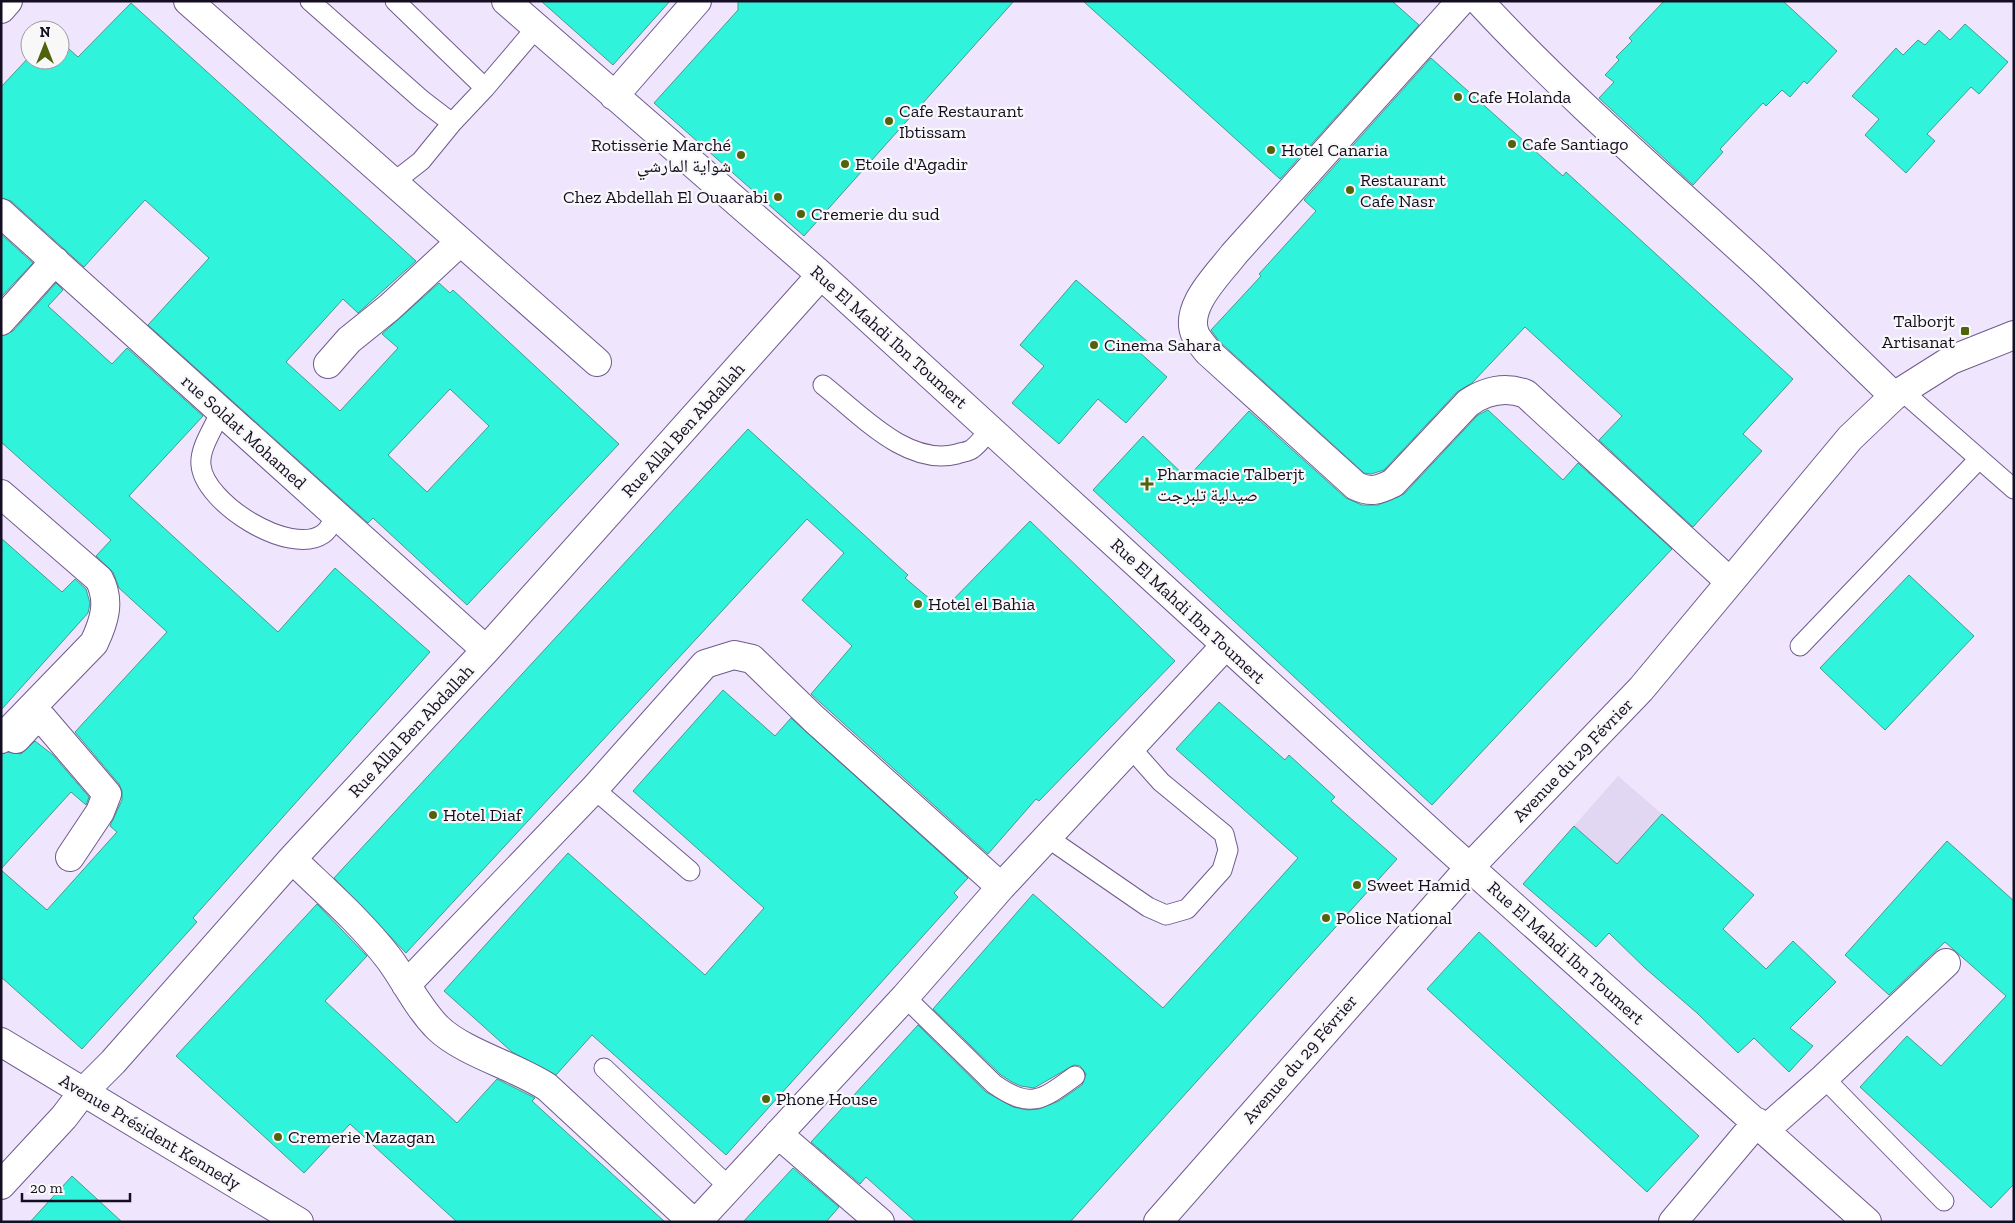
<svg xmlns="http://www.w3.org/2000/svg" width="2015" height="1223" font-family="'Zilla Slab','Noto Naskh Arabic',serif">
<style>
.built{fill:#e1d7f2}
.building{fill:#30f3db;stroke:#489a8d;fill-rule:evenodd}
.lines{fill:none;stroke-linecap:round;stroke-linejoin:round}
.service-casing{stroke:#6e5a8d;stroke-width:21}
.minor-casing{stroke:#6e5a8d;stroke-width:30}
.tertiary-casing{stroke:#6e5a8d;stroke-width:30}
.service{stroke:#fff;stroke-width:19}
.minor{stroke:#fff;stroke-width:28}
.tertiary{stroke:#fff;stroke-width:28}
.poi-dot{fill:#50630c;stroke:#f8f8f8;stroke-width:2}
.labels{text-anchor:middle;stroke-width:4.5;stroke-linejoin:round;paint-order:stroke}
.poi-label{font-size:18px;fill:#150d21;stroke:#f8f8f8;text-anchor:start}
.street-label{font-size:18px;fill:#150d21;stroke:#f8f8f8}
</style>
<rect width="100%" height="100%" fill="#efe6fe"/>
<path class="built" d="M 1618,776 L 1662,814 L 1617,864 L 1574,826 Z"/>
<path class="building" d="M 541,1 L 670,1 L 613,65 Z
M 738,1 L 1014,1 L 804,236 L 654,103 L 738,10 Z
M 1083,1 L 1392,1 L 1419,25 L 1280,179 Z
M 1664,1 L 1783,1 L 1837,51 L 1807,84 L 1804,81 L 1790,97 L 1782,90 L 1766,106 L 1763,103 L 1720,149 L 1723,152 L 1693,185 L 1599,98 L 1614,82 L 1605,75 L 1619,60 L 1616,57 L 1632,41 L 1629,38 Z
M 131,3 L 416,261 L 358,313 L 343,299 L 286,362 L 340,411 L 398,348 L 382,334 L 439,283 L 450,293 L 453,290 L 619,444 L 467,605 L 373,518 L 368,523 L 148,325 L 209,258 L 145,200 L 84,267 L 11,201 L 1,198 L 1,87 L 30,56 L 30,60 L 60,60 L 60,41 L 78,57 ZM 450,389 L 489,426 L 427,492 L 388,455 Z
M 1965,24 L 2008,62 L 1979,94 L 1971,87 L 1927,134 L 1935,141 L 1906,173 L 1865,135 L 1879,119 L 1852,96 L 1896,48 L 1903,55 L 1918,40 L 1925,45 L 1939,30 L 1950,40 Z
M 1431,58 L 1563,176 L 1566,172 L 1793,379 L 1743,434 L 1762,451 L 1693,527 L 1599,440 L 1622,416 L 1525,327 L 1472,383 L 1457,392 L 1384,470 L 1371,474 L 1364,473 L 1219,341 L 1211,330 L 1261,276 L 1259,274 L 1316,211 L 1304,200 Z
M 1,234 L 33,263 L 1,297 Z
M 1076,280 L 1148,342 L 1139,352 L 1167,377 L 1126,423 L 1098,399 L 1059,444 L 1012,403 L 1044,366 L 1020,345 Z
M 56,283 L 63,290 L 48,306 L 112,364 L 127,348 L 203,416 L 129,496 L 278,632 L 335,568 L 430,652 L 193,918 L 197,922 L 82,1049 L 1,977 L 1,870 L 47,910 L 117,832 L 110,826 L 122,800 L 122,791 L 119,784 L 75,732 L 167,632 L 119,588 L 113,572 L 96,556 L 111,540 L 1,442 L 1,336 L 13,331 Z
M 1488,410 L 1563,480 L 1578,463 L 1672,549 L 1432,805 L 1093,490 L 1143,436 L 1187,478 L 1249,411 L 1346,498 L 1362,505 L 1378,505 L 1404,494 L 1478,415 Z
M 748,429 L 908,575 L 905,578 L 943,610 L 1030,521 L 1175,661 L 1039,801 L 1036,799 L 988,854 L 811,694 L 852,646 L 802,600 L 844,553 L 807,519 L 406,953 L 334,878 Z
M 1,538 L 62,592 L 75,579 L 86,589 L 90,603 L 88,613 L 1,710 Z
M 1909,575 L 1974,636 L 1885,730 L 1820,668 Z
M 723,690 L 775,736 L 791,718 L 968,878 L 954,893 L 958,897 L 726,1155 L 592,1035 L 556,1075 L 512,1052 L 444,991 L 568,853 L 705,975 L 764,908 L 633,791 Z
M 1219,702 L 1285,760 L 1289,755 L 1335,797 L 1331,801 L 1397,859 L 1070,1222 L 916,1222 L 866,1177 L 860,1184 L 811,1142 L 918,1025 L 986,1092 L 1013,1107 L 1028,1110 L 1039,1109 L 1059,1101 L 1082,1085 L 1086,1074 L 1080,1066 L 1074,1065 L 1034,1088 L 1021,1086 L 1012,1082 L 1001,1075 L 933,1009 L 1033,894 L 1163,1008 L 1298,858 L 1176,749 Z
M 35,741 L 53,755 L 89,797 L 86,805 L 71,792 L 1,869 L 1,754 L 8,752 L 21,754 Z
M 1662,814 L 1754,895 L 1723,929 L 1766,969 L 1793,941 L 1836,982 L 1790,1028 L 1813,1046 L 1789,1072 L 1754,1038 L 1738,1053 L 1697,1013 L 1645,968 L 1609,933 L 1596,947 L 1523,884 L 1574,826 L 1617,864 Z
M 1947,841 L 2014,901 L 2014,1184 L 1991,1208 L 1860,1087 L 1907,1036 L 1941,1066 L 2006,996 L 1945,942 L 1889,995 L 1845,955 Z
M 317,904 L 367,956 L 325,1001 L 457,1123 L 497,1079 L 535,1098 L 532,1101 L 665,1222 L 457,1222 L 350,1124 L 304,1173 L 176,1056 Z
M 1479,932 L 1699,1136 L 1647,1192 L 1427,989 Z
M 793,1168 L 839,1207 L 826,1222 L 743,1222 Z
M 72,1176 L 122,1222 L 30,1222 Z"/>
<g class="lines">
<defs>
<path id="service" d="M 310,1 L 422,100 L 452,123 L 421,161 L 394,182
M 395,1 L 485,88 L 536,28
M 452,123 L 485,88
M 823,385 C 860,414 907,467 957,454 C 962,452 968,452 972,449 C 979,444 985,435 991,429
M 1902,391 L 2014,489
M 221,411 C 215,426 199,448 201,465 C 204,503 290,557 323,534 C 329,530 333,521 337,515
M 1800,646 L 1979,459
M 594,789 L 690,871
M 1048,838 L 1148,907 L 1166,915 L 1187,909 L 1222,870 L 1228,850 L 1224,834 L 1161,782 L 1130,747
M 905,997 L 994,1084 C 1031,1110 1042,1100 1075,1076
M 604,1068 L 729,1187
M 1824,1078 L 1944,1201"/>
<path id="minor" d="M 188,1 L 597,362
M 506,1 L 821,275 L 1448,848 L 1867,1222
M 1461,1 L 1234,254 C 1219,274 1182,308 1196,336 C 1199,341 1204,347 1208,352 L 1356,486 C 1371,493 1379,490 1393,483 L 1468,403 C 1485,391 1505,386 1526,394 L 1729,581
M 1479,1 C 1567,96 1665,180 1760,267 C 1805,309 1849,353 1894,396
M 1,9 L 8,1
M 614,96 L 697,1
M 1,213 L 486,650
M 1,321 L 55,261
M 328,364 L 349,340 L 390,307 L 460,242
M 1,494 L 99,579 C 111,601 104,622 94,643 L 1,739
M 16,739 L 29,725 L 42,718 L 107,794 L 100,812 L 70,857
M 292,859 C 325,891 362,923 390,960 C 406,982 418,1008 438,1028 C 464,1053 515,1066 547,1087 L 693,1222
M 406,985 L 594,789 L 705,664 L 734,655 L 752,659 L 814,719 L 1001,887
M 1765,1130 L 1824,1078 L 1946,963
M 778,1134 L 880,1222
M 1,1185 L 64,1117 L 83,1092 L 113,1062 L 292,859 L 486,650 L 821,275
M 697,1222 L 905,997 L 1001,887 L 1225,646
M 1673,1222 L 1757,1122"/>
<path id="tertiary" d="M 1,1042 L 299,1222
M 1158,1222 L 1470,867 L 1641,689 L 1850,438 L 1894,396 L 1951,360 L 2014,335"/>
</defs>
<use href="#service" class="service-casing"/>
<use href="#minor" class="minor-casing"/>
<use href="#tertiary" class="tertiary-casing"/>
<use href="#service" class="service"/>
<use href="#minor" class="minor"/>
<use href="#tertiary" class="tertiary"/>
</g>
<g class="poi-dot">
<circle cx="1458" cy="97" r="5"/>
<circle cx="889" cy="121" r="5"/>
<circle cx="1512" cy="144" r="5"/>
<circle cx="1271" cy="150" r="5"/>
<circle cx="741" cy="155" r="5"/>
<circle cx="845" cy="164" r="5"/>
<circle cx="1350" cy="190" r="5"/>
<circle cx="778" cy="197" r="5"/>
<circle cx="801" cy="214" r="5"/>
<rect x="1960" y="326" width="10" height="10" rx="2.5"/>
<circle cx="1094" cy="345" r="5"/>
<path d="M1144.5 476.5h5v5h5v5h-5v5h-5v-5h-5v-5h5z"/>
<circle cx="918" cy="604" r="5"/>
<circle cx="433" cy="815" r="5"/>
<circle cx="1357" cy="885" r="5"/>
<circle cx="1326" cy="918" r="5"/>
<circle cx="766" cy="1099" r="5"/>
<circle cx="278" cy="1137" r="5"/>
</g>
<g class="labels">
<g class="poi-label">
<text x="1468" y="103">Cafe Holanda</text>
<text x="899" y="117">Cafe Restaurant<tspan x="899" dy="21">Ibtissam</tspan></text>
<text x="1522" y="150">Cafe Santiago</text>
<text x="731" y="151" text-anchor="end">Rotisserie Marché<tspan x="731" dy="21">شواية المارشي</tspan></text>
<text x="1281" y="156">Hotel Canaria</text>
<text x="855" y="170">Etoile d'Agadir</text>
<text x="1360" y="186">Restaurant<tspan x="1360" dy="21">Cafe Nasr</tspan></text>
<text x="768" y="203" text-anchor="end">Chez Abdellah El Ouaarabi</text>
<text x="811" y="220">Cremerie du sud</text>
<text x="1955" y="327" text-anchor="end">Talborjt<tspan x="1955" dy="21">Artisanat</tspan></text>
<text x="1104" y="351">Cinema Sahara</text>
<text x="1157" y="480">Pharmacie Talberjt<tspan x="1157" dy="21">صيدلية تلبرجت</tspan></text>
<text x="928" y="610">Hotel el Bahia</text>
<text x="443" y="821">Hotel Diaf</text>
<text x="1367" y="891">Sweet Hamid</text>
<text x="1336" y="924">Police National</text>
<text x="776" y="1105">Phone House</text>
<text x="288" y="1143">Cremerie Mazagan</text>
</g>
<g class="street-label">
<text transform="translate(889 337) rotate(42)" y="6">Rue El Mahdi Ibn Toumert</text>
<text transform="translate(683 430) rotate(-48)" y="6">Rue Allal Ben Abdallah</text>
<text transform="translate(244 432) rotate(42)" y="6">rue Soldat Mohamed</text>
<text transform="translate(1188 611) rotate(43)" y="6">Rue El Mahdi Ibn Toumert</text>
<text transform="translate(411 731) rotate(-47)" y="6">Rue Allal Ben Abdallah</text>
<text transform="translate(1573 760) rotate(-46)" y="6">Avenue du 29 Février</text>
<text transform="translate(1566 953) rotate(42)" y="6">Rue El Mahdi Ibn Toumert</text>
<text transform="translate(1300 1059) rotate(-49)" y="6">Avenue du 29 Février</text>
<text transform="translate(150 1132) rotate(31)" y="6">Avenue Président Kennedy</text>
</g>
</g>
<rect width="2015" height="1223" fill="none" stroke="#150d21" stroke-width="5"/>
<g transform="translate(45 45)"><circle r="24" fill="#f8f8f8" stroke="#9d9aa2"/>
<path d="M0-4L9 19L0 12L-9 19Z" fill="#50630c"/>
<text y="-8" font-size="14" font-weight="bold" text-anchor="middle" fill="#150d21">N</text>
</g>
<path d="M22 1193v8h108v-8" fill="none" stroke="#150d21" stroke-width="2.5"/>
<text x="30" y="1193" font-size="15" fill="#150d21" stroke="#f8f8f8" stroke-width="4" paint-order="stroke">20 m</text>
</svg>
